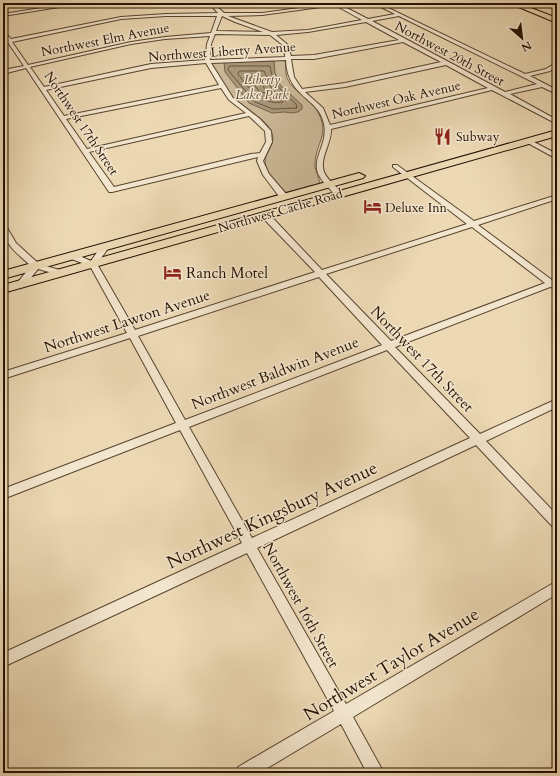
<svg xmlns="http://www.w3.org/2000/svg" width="560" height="776" font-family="Cardo,serif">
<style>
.green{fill:#cab796;stroke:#78644c}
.water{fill:#a89577;stroke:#746048}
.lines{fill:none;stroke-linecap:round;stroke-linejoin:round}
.shore{stroke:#66533c;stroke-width:1}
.minor-casing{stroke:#57432e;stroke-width:2}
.primary-casing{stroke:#251101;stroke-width:2}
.minor{fill:#f3e6ce;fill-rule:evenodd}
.primary{fill:#ecd9b4;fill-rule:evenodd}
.labels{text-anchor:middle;stroke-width:3;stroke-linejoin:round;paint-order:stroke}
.far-street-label{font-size:13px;fill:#251101;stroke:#f3e6ce}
.far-park-label{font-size:13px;font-style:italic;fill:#5f4b35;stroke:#f3e6ce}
.far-poi-label{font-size:13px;fill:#251101;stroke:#f3e6ce;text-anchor:start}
.poi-label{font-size:15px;fill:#251101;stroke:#f3e6ce;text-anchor:start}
.street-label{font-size:15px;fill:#251101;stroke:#f3e6ce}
.near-street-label{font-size:18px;fill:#251101;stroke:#f3e6ce}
</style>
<rect width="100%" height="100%" fill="#ecd9b4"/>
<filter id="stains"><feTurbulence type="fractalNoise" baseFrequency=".005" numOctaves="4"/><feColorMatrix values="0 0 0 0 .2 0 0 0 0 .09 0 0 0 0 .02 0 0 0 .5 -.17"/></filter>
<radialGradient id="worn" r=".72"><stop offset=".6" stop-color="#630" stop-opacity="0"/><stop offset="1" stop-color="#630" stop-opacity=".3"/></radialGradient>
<path class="green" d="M 285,59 C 286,65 285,72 287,78 C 293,93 312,97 318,112 C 330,135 316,142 315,163 C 314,169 319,177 320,184 L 287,193 C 276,184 260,169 267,154 C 270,147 276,140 271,131 C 265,117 247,112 236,101 C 226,90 219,76 211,62 Z"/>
<path class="water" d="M 274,61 L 275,73 L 280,85 L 302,105 L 302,109 L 298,112 L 291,113 L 285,112 L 272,113 L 249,103 L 225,72 L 224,62 Z"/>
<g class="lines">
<path class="shore" d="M 230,66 L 270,66 C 272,84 283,92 296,104 L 297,108 L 273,109 L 255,102 L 228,70 Z
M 240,71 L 264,71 L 272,89 L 283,100 L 283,102 C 261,105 250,90 238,74 Z
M 252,77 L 260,77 L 266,93 L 260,92 L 250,80 Z"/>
<defs>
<path id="minor" d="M 73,3 L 84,3 L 3,16 L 3,14 Z
M 209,3 L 213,3 L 224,13 L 262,13 L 337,3 L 368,19 L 395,14 L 373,3 L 378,3 L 525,74 L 546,69 L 557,62 L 557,66 L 550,71 L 530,76 L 557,90 L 557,94 L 542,87 L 510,94 L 557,120 L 557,124 L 492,90 L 331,129 C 332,143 319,158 324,172 C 328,181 337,187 343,194 L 339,196 C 334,195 331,190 327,186 C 303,162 329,150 324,124 C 319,97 287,98 286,60 L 211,63 L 233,98 L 260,119 L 271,131 L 272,142 L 263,161 L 269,174 L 287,195 L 287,199 L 281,199 L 263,175 L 257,161 L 258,157 L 112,192 L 109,192 L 26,68 L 3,74 L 3,70 L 24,66 L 3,35 L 3,31 L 11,39 L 121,17 L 166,14 L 218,13 ZM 335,5 L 362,20 L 308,30 L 272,32 L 228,16 L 262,15 ZM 166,16 L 217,16 L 211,33 L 165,37 L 131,42 L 28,65 L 12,42 L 121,19 ZM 222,16 L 235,22 L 263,32 L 216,31 ZM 399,16 L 537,84 L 505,92 L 372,21 ZM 366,22 L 399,40 L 314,55 L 291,56 L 288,45 L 276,35 L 308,32 ZM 215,34 L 270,35 L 284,46 L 285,57 L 210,60 L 211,44 ZM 210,36 L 207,44 L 205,60 L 151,64 L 44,87 L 30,67 L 131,44 L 165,39 ZM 403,42 L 441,62 L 345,83 L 302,89 L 294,77 L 291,59 L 314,59 ZM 206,63 L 219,85 L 64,116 L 46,90 L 151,68 ZM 446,65 L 488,88 L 330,125 L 323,108 L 305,92 L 345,87 ZM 221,88 L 229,100 L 246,113 L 87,149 L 66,119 ZM 249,116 L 265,131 L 266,142 L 260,153 L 251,154 L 114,187 L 89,152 Z
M 528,139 L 557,154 L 557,159 L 526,142 L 525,141 Z
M 393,165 L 397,165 L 474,221 L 557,195 L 557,199 L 478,225 L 552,280 L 557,278 L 557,288 L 550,287 L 395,347 L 480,434 L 557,399 L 557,407 L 486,441 L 557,515 L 557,528 L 553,527 L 476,445 L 257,548 L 346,704 L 557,581 L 557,594 L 353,717 L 384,773 L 367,773 L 341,724 L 259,773 L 236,773 L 238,767 L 334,711 L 247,553 L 3,667 L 3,653 L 242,543 L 180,430 L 3,499 L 3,489 L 176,423 L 130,338 L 3,379 L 3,372 L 127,333 L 90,266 L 69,258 L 69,254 L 75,254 L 91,261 L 102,245 L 108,245 L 109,247 L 97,264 L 135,330 L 315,272 L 262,217 L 262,213 L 268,213 L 322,270 L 467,224 L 393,167 ZM 472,227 L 545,283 L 391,341 L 326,274 ZM 319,277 L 382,345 L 185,420 L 138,336 ZM 387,350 L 470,438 L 252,538 L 189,427 Z
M 3,226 L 6,226 L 16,243 L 39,264 L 63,271 L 64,273 L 63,275 L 60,275 L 38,269 L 24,286 L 18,286 L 17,284 L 18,282 L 31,266 C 19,255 3,244 3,226 Z"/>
<path id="primary" d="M 509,3 L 518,3 L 557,18 L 557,23 Z
M 557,130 L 557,136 L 3,293 L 3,285 Z
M 359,173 L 365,176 L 363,178 L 3,279 L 3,271 Z"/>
</defs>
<use href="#minor" class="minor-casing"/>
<use href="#primary" class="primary-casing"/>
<use href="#minor" class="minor"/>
<use href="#primary" class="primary"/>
</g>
<defs>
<symbol id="restaurant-bare" viewBox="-9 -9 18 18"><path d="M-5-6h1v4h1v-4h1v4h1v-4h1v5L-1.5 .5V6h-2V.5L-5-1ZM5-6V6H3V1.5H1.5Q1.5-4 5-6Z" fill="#8f2418" stroke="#f3e6ce" stroke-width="2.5" paint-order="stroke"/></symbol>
<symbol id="hotel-bare" viewBox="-9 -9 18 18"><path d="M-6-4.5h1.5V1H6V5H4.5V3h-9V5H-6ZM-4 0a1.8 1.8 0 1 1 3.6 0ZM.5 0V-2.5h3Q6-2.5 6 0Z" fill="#8f2418" stroke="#f3e6ce" stroke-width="2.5" paint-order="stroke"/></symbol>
</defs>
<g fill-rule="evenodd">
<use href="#restaurant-bare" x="430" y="124" width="25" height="25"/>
<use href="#hotel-bare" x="360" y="194" width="25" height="25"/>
<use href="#hotel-bare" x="160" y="260" width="25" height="25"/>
</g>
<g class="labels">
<g class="far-street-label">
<text transform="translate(105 39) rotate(-11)" y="5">Northwest Elm Avenue</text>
<text transform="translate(222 51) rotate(-4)" y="5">Northwest Liberty Avenue</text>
<text transform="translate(450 53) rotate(28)" y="5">Northwest 20th Street</text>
<text transform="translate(396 99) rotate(-13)" y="5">Northwest Oak Avenue</text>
<text transform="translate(82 123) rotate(56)" y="5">Northwest 17th Street</text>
<text transform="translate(280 210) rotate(-16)" y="5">Northwest Cache Road</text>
</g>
<g class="far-park-label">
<text x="262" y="84">Liberty<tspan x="262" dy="15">Lake Park</tspan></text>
</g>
<g class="far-poi-label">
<text x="456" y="141">Subway</text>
<text x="385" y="212">Deluxe Inn</text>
</g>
<g class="poi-label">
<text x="186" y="278">Ranch Motel</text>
</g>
<g class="street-label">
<text transform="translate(127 321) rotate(-18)" y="5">Northwest Lawton Avenue</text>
<text transform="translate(422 359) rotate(46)" y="5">Northwest 17th Street</text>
<text transform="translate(275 373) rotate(-21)" y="5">Northwest Baldwin Avenue</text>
<text transform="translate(301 605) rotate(61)" y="5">Northwest 16th Street</text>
</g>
<g class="near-street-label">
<text transform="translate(272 515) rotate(-25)" y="6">Northwest Kingsbury Avenue</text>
<text transform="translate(391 664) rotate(-31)" y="6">Northwest Taylor Avenue</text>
</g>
</g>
<rect width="560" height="776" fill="none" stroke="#ecd9b4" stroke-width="16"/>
<rect x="4" y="4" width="552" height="768" fill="none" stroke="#251101" stroke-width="2"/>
<rect x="8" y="8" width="544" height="760" fill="none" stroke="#251101"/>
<g transform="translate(522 38) rotate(152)" stroke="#f3e6ce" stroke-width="3" paint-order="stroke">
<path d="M0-3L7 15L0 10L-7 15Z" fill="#251101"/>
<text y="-6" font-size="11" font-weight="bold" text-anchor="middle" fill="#251101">N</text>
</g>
<rect width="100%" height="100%" filter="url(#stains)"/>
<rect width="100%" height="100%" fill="url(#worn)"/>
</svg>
